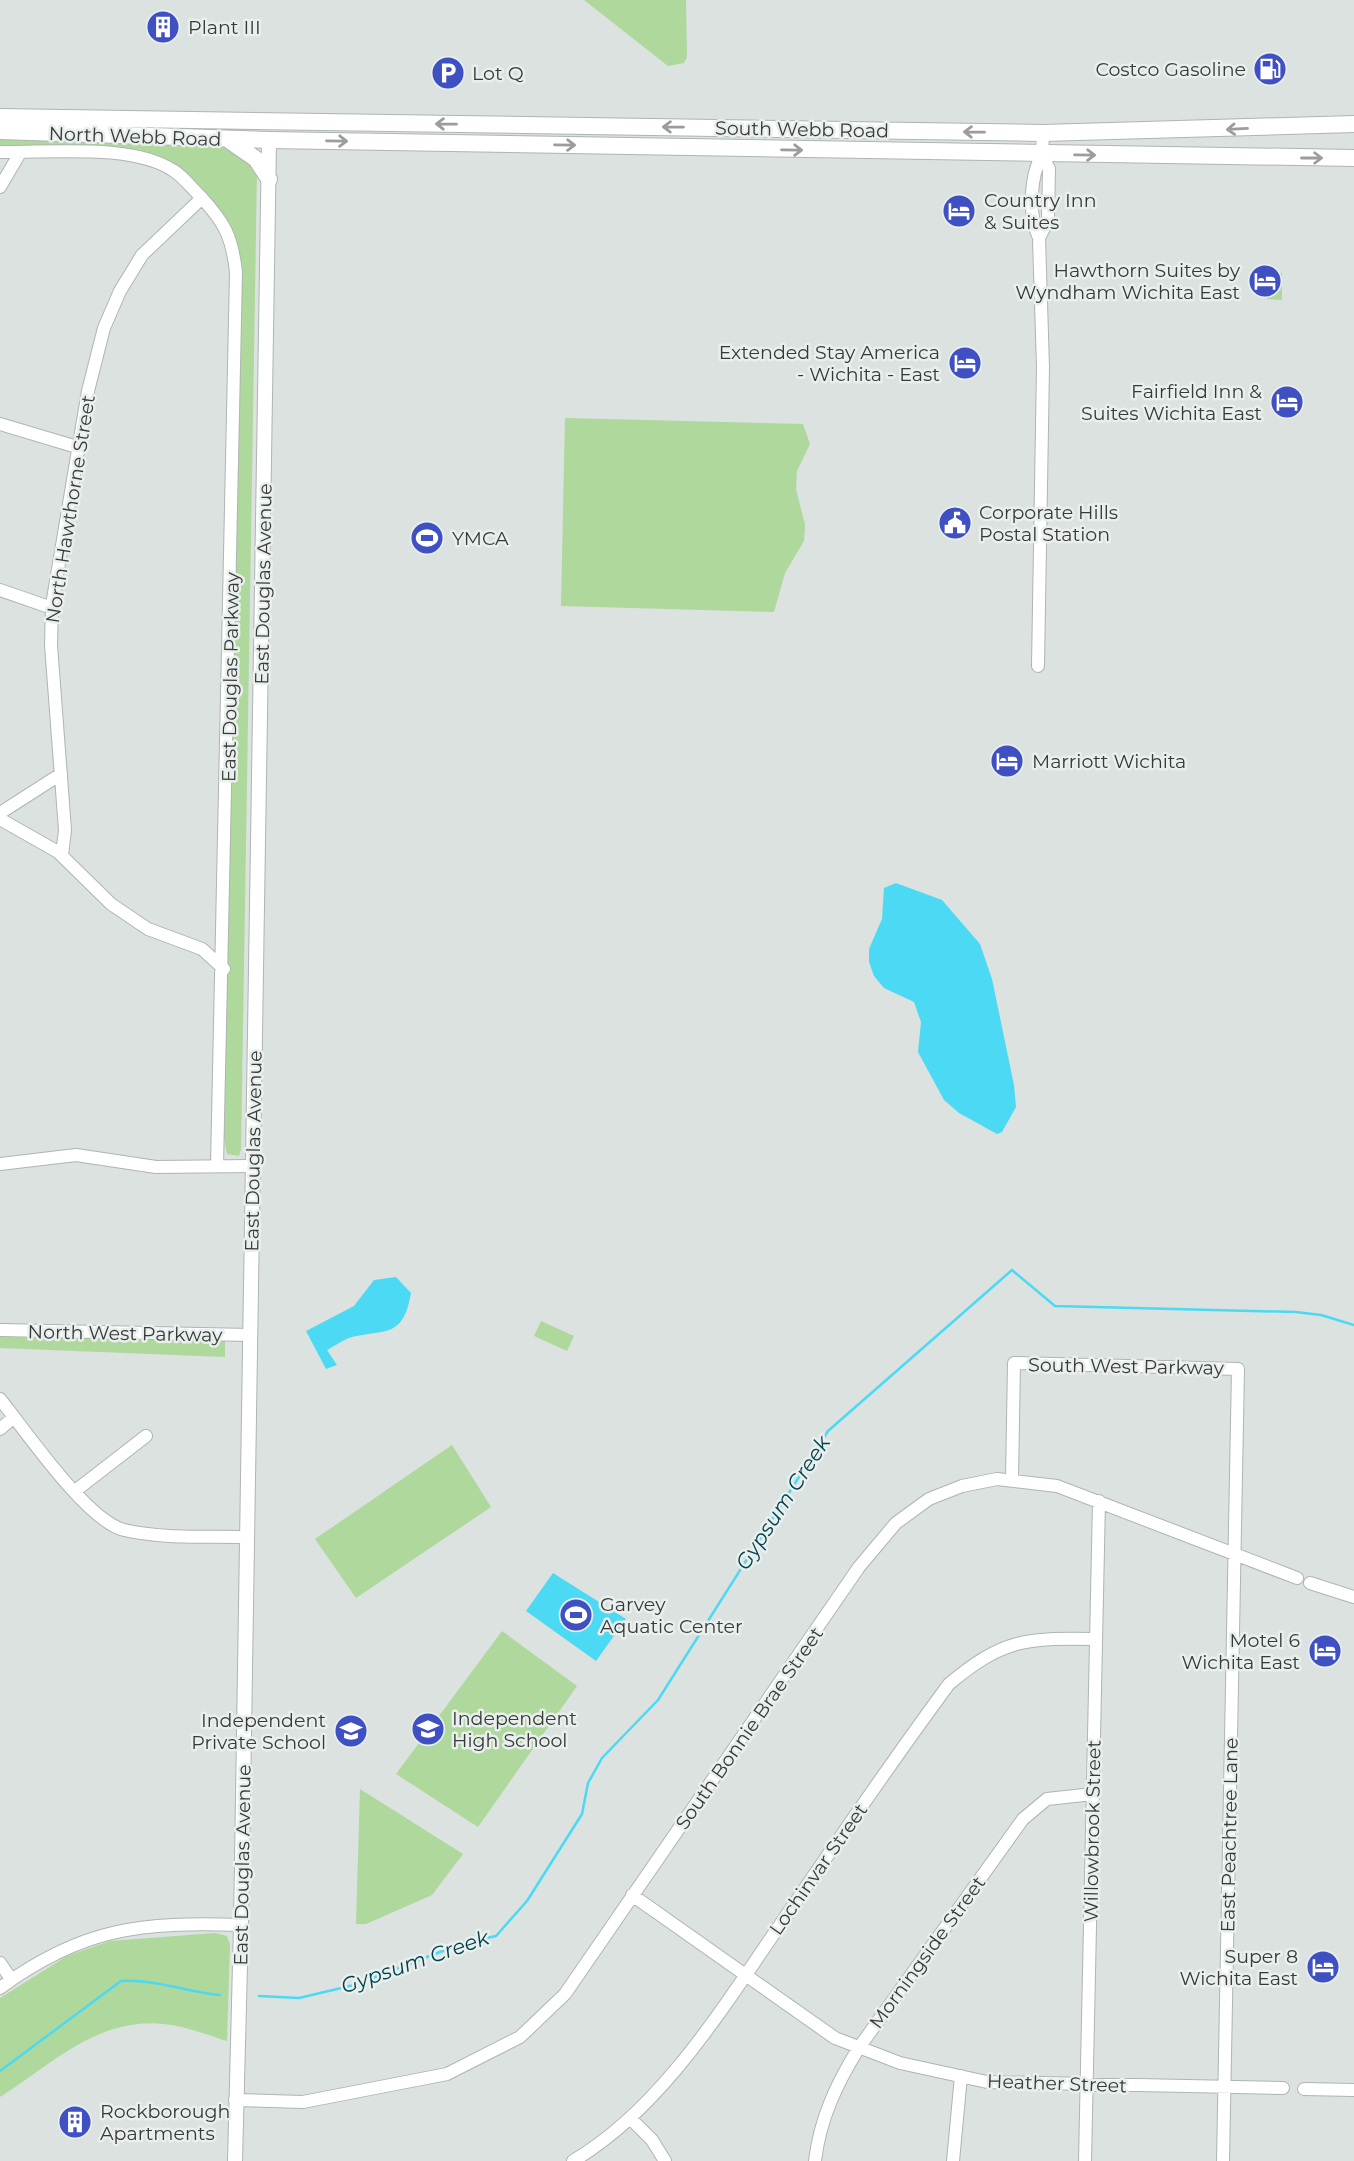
<svg xmlns="http://www.w3.org/2000/svg" width="1354" height="2161" font-family="Montserrat,sans-serif">
<style>
.green{fill:#aed89c}
.water{fill:#4cd9f4}
.lines{fill:none;stroke-linecap:round;stroke-linejoin:round}
.stream{stroke:#4cd9f4;stroke-width:2.5}
.minor-casing{stroke:#aeb5b2;stroke-width:14}
.tertiary-casing{stroke:#aeb5b2;stroke-width:16}
.secondary-casing{stroke:#aeb5b2;stroke-width:18}
.minor{stroke:#fff;stroke-width:12}
.tertiary{stroke:#fff;stroke-width:14}
.secondary{stroke:#fff;stroke-width:16}
.oneway{stroke:#9c9c9c}
.labels{text-anchor:middle;stroke-width:5;stroke-linejoin:round;paint-order:stroke}
.poi-label{font-size:19px;fill:#383a39;stroke:#e8efec;text-anchor:start}
.street-label{font-size:19px;fill:#383a39;stroke:#e8efec}
.water-label{font-size:21px;font-style:italic;fill:#00424e;stroke:#e8efec}
</style>
<rect width="100%" height="100%" fill="#dbe2df"/>
<path class="green" d="M 584,0 L 686,0 L 687,57 L 684,63 L 668,66 Z
M 0,137 L 223,146 L 238,149 L 257,171 L 241,1149 L 239,1156 L 227,1154 L 224,1138 L 241,288 L 230,231 L 170,163 L 0,148 Z
M 1268,272 L 1282,273 L 1282,300 L 1267,299 Z
M 565,418 L 803,424 L 810,444 L 797,471 L 796,489 L 805,525 L 804,541 L 785,573 L 774,612 L 561,606 Z
M 541,1321 L 574,1336 L 567,1351 L 534,1336 Z
M 0,1337 L 225,1340 L 225,1357 L 0,1348 Z
M 452,1445 L 491,1507 L 356,1598 L 315,1539 Z
M 502,1631 L 577,1686 L 478,1827 L 396,1774 Z
M 360,1789 L 463,1854 L 432,1895 L 366,1924 L 356,1924 Z
M 215,1933 L 227,1936 L 230,1944 L 227,2041 C 207,2035 185,2026 164,2024 C 98,2017 52,2064 0,2097 L 0,1998 L 67,1956 L 110,1941 Z"/>
<path class="water" d="M 896,883 L 942,900 L 980,944 L 992,979 L 1014,1085 L 1016,1107 L 1002,1132 L 997,1134 L 959,1113 L 944,1100 L 918,1052 L 921,1022 L 914,1002 L 884,988 L 874,976 L 869,962 L 869,949 L 882,919 L 884,888 Z
M 396,1277 L 411,1293 C 403,1338 387,1329 352,1337 C 344,1339 335,1346 327,1350 L 337,1365 L 326,1369 L 306,1331 L 354,1306 L 374,1280 Z
M 553,1573 L 626,1619 L 596,1661 L 526,1611 Z"/>
<g class="lines">
<path class="stream" d="M 259,1996 L 299,1998 L 354,1985 L 466,1942 L 496,1936 L 527,1901 L 582,1814 L 588,1783 L 602,1758 L 658,1700 L 828,1431 L 1012,1270 L 1055,1306 L 1296,1312 L 1321,1315 L 1354,1325
M 0,2071 L 121,1981 C 155,1979 187,1992 220,1995"/>
<defs>
<path id="minor" d="M 0,152 C 49,153 133,143 174,171 C 184,177 192,189 201,197 C 225,223 232,237 236,272 L 217,1166
M 0,187 L 20,153
M 1039,238 C 1028,214 1030,177 1042,154
M 0,424 L 77,447
M 0,590 L 52,608
M 1038,666 L 1043,367 L 1039,238 L 1048,220 L 1049,169 L 1042,154 L 1043,133
M 0,813 L 61,774
M 0,819 L 58,852 L 111,904 L 148,929 L 202,949 L 224,969
M 62,855 L 65,830 L 51,645 L 52,605 L 88,391 L 104,328 L 120,291 L 142,255 L 202,198
M 0,1164 L 76,1155 L 156,1167 L 253,1166
M 0,1330 L 250,1335
M 0,1399 C 25,1430 87,1521 124,1530 C 163,1539 207,1536 247,1537
M 0,1429 L 14,1417
M 1012,1479 L 1014,1363 L 1238,1369 L 1223,2161
M 75,1491 L 146,1436
M 1310,1583 L 1354,1597
M 632,1895 L 835,2038 L 900,2063 L 987,2082 L 1283,2088
M 0,1963 L 11,1979
M 0,1988 C 83,1927 142,1922 241,1925
M 1304,2089 L 1354,2090
M 235,2100 L 303,2102 L 447,2074 L 520,2037 L 565,1994 L 859,1567 L 896,1523 L 929,1499 L 962,1486 L 997,1479 L 1057,1486 L 1297,1578
M 631,2119 L 652,2140 L 665,2161
M 573,2161 C 663,2108 725,2004 784,1919 C 838,1840 892,1761 949,1684 C 1003,1639 1025,1638 1094,1639
M 815,2161 C 820,2119 836,2085 858,2049 L 1023,1819 L 1047,1799 L 1093,1794
M 953,2161 L 961,2076
M 1085,2161 L 1099,1501"/>
<path id="tertiary" d="M 235,2161 L 241,1925 L 269,140"/>
<path id="secondary" d="M 0,117 L 1043,133 L 1354,124
M 0,131 L 269,140 L 1354,158
M 230,141 L 256,159 L 269,179"/>
</defs>
<use href="#minor" class="minor-casing"/>
<use href="#tertiary" class="tertiary-casing"/>
<use href="#secondary" class="secondary-casing"/>
<use href="#minor" class="minor"/>
<use href="#tertiary" class="tertiary"/>
<use href="#secondary" class="secondary"/>
</g>
<defs><path id="oneway-shaft" d="M-6 0H5M1.5-3L5.5 0L1.5 3" fill="none" stroke-width="1.6" stroke-linecap="round" stroke-linejoin="round" transform="scale(1.75)"/></defs>
<g class="oneway">
<use href="#oneway-shaft" transform="translate(446 124) rotate(-179)"/>
<use href="#oneway-shaft" transform="translate(673 127) rotate(-179)"/>
<use href="#oneway-shaft" transform="translate(1237 129) rotate(177)"/>
<use href="#oneway-shaft" transform="translate(974 132) rotate(-179)"/>
<use href="#oneway-shaft" transform="translate(337 141) rotate(1)"/>
<use href="#oneway-shaft" transform="translate(565 145) rotate(1)"/>
<use href="#oneway-shaft" transform="translate(792 150) rotate(1)"/>
<use href="#oneway-shaft" transform="translate(1085 155) rotate(1)"/>
<use href="#oneway-shaft" transform="translate(1312 158)"/>
</g>
<defs>
<symbol id="building-disc" viewBox="-11 -11 22 22"><circle r="9.5" fill="#3f50c3" stroke="#e8efec"/><path d="M-4-6H4V6H1V3H-1V6H-4ZM-2.5-4.3h1.7v1.8h-1.7ZM.8-4.3h1.7v1.8H.8ZM-2.5-1h1.7V.8h-1.7ZM.8-1h1.7V.8H.8Z" fill="#fff"/></symbol>
<symbol id="fuel-disc" viewBox="-11 -11 22 22"><circle r="9.5" fill="#3f50c3" stroke="#e8efec"/><path d="M-5.5-6h7V0h2V4h1.3V-2.5L3-4.5l.8-.8L6-3V5H2.5V1h-1V6h-7ZM-4.2-4.7v3.2H.2V-4.7Z" fill="#fff"/></symbol>
<symbol id="parking-disc" viewBox="-11 -11 22 22"><circle r="9.5" fill="#3f50c3" stroke="#e8efec"/><path d="M-3.5-5.5H1a3.5 3.5 0 0 1 0 7H-1V5.5H-3.5ZM-1-3.4V-.6H.8a1.4 1.4 0 0 0 0-2.8Z" fill="#fff"/></symbol>
<symbol id="hotel-disc" viewBox="-11 -11 22 22"><circle r="9.5" fill="#3f50c3" stroke="#e8efec"/><path d="M-6-4.5h1.5V1H6V5H4.5V3h-9V5H-6ZM-4 0a1.8 1.8 0 1 1 3.6 0ZM.5 0V-2.5h3Q6-2.5 6 0Z" fill="#fff"/></symbol>
<symbol id="civic-disc" viewBox="-11 -11 22 22"><circle r="9.5" fill="#3f50c3" stroke="#e8efec"/><path d="M-.6-6.5H3V-4.5H.6V-3L4-1V1h2V6H-6V1h2V-1L-.6-3ZM-1.2 2.5V6h2.4V2.5Z" fill="#fff"/></symbol>
<symbol id="stadium-disc" viewBox="-11 -11 22 22"><circle r="9.5" fill="#3f50c3" stroke="#e8efec"/><path d="M0-5a6.5 5 0 1 0 0 10a6.5 5 0 1 0 0-10ZM-3.5-1.8h7v3.6h-7Z" fill="#fff"/></symbol>
<symbol id="school-disc" viewBox="-11 -11 22 22"><circle r="9.5" fill="#3f50c3" stroke="#e8efec"/><path d="M0-5L7-2L0 1L-7-2ZM-4 1L0 2.5L4 1V4Q0 6-4 4Z" fill="#fff"/></symbol>
</defs>
<g fill-rule="evenodd">
<use href="#building-disc" x="144" y="8" width="38" height="38"/>
<use href="#fuel-disc" x="1251" y="50" width="38" height="38"/>
<use href="#parking-disc" x="429" y="54" width="38" height="38"/>
<use href="#hotel-disc" x="940" y="192" width="38" height="38"/>
<use href="#hotel-disc" x="1246" y="262" width="38" height="38"/>
<use href="#hotel-disc" x="946" y="344" width="38" height="38"/>
<use href="#hotel-disc" x="1268" y="383" width="38" height="38"/>
<use href="#civic-disc" x="936" y="504" width="38" height="38"/>
<use href="#stadium-disc" x="408" y="519" width="38" height="38"/>
<use href="#hotel-disc" x="988" y="742" width="38" height="38"/>
<use href="#stadium-disc" x="557" y="1596" width="38" height="38"/>
<use href="#hotel-disc" x="1306" y="1632" width="38" height="38"/>
<use href="#school-disc" x="409" y="1710" width="38" height="38"/>
<use href="#school-disc" x="332" y="1712" width="38" height="38"/>
<use href="#hotel-disc" x="1304" y="1948" width="38" height="38"/>
<use href="#building-disc" x="56" y="2103" width="38" height="38"/>
</g>
<g class="labels">
<g class="poi-label">
<text x="188" y="34">Plant III</text>
<text x="1246" y="76" text-anchor="end">Costco Gasoline</text>
<text x="472" y="80">Lot Q</text>
<text x="984" y="207">Country Inn<tspan x="984" dy="22">&amp; Suites</tspan></text>
<text x="1240" y="277" text-anchor="end">Hawthorn Suites by<tspan x="1240" dy="22">Wyndham Wichita East</tspan></text>
<text x="940" y="359" text-anchor="end">Extended Stay America<tspan x="940" dy="22">- Wichita - East</tspan></text>
<text x="1262" y="398" text-anchor="end">Fairfield Inn &amp;<tspan x="1262" dy="22">Suites Wichita East</tspan></text>
<text x="979" y="519">Corporate Hills<tspan x="979" dy="22">Postal Station</tspan></text>
<text x="452" y="545">YMCA</text>
<text x="1032" y="768">Marriott Wichita</text>
<text x="600" y="1611">Garvey<tspan x="600" dy="22">Aquatic Center</tspan></text>
<text x="1300" y="1647" text-anchor="end">Motel 6<tspan x="1300" dy="22">Wichita East</tspan></text>
<text x="452" y="1725">Independent<tspan x="452" dy="22">High School</tspan></text>
<text x="326" y="1727" text-anchor="end">Independent<tspan x="326" dy="22">Private School</tspan></text>
<text x="1298" y="1963" text-anchor="end">Super 8<tspan x="1298" dy="22">Wichita East</tspan></text>
<text x="100" y="2118">Rockborough<tspan x="100" dy="22">Apartments</tspan></text>
</g>
<g class="street-label">
<text transform="translate(802 129) rotate(1)" y="7">South Webb Road</text>
<text transform="translate(135 136) rotate(2)" y="7">North Webb Road</text>
<text transform="translate(70 509) rotate(-81)" y="7">North Hawthorne Street</text>
<text transform="translate(263 584) rotate(-89)" y="7">East Douglas Avenue</text>
<text transform="translate(230 677) rotate(-89)" y="7">East Douglas Parkway</text>
<text transform="translate(253 1151) rotate(-89)" y="7">East Douglas Avenue</text>
<text transform="translate(125 1333) rotate(1)" y="7">North West Parkway</text>
<text transform="translate(1126 1366) rotate(1)" y="7">South West Parkway</text>
<text transform="translate(749 1728) rotate(-55)" y="7">South Bonnie Brae Street</text>
<text transform="translate(1092 1831) rotate(-89)" y="7">Willowbrook Street</text>
<text transform="translate(1229 1835) rotate(-89)" y="7">East Peachtree Lane</text>
<text transform="translate(242 1865) rotate(-89)" y="7">East Douglas Avenue</text>
<text transform="translate(818 1869) rotate(-55)" y="7">Lochinvar Street</text>
<text transform="translate(927 1952) rotate(-54)" y="7">Morningside Street</text>
<text transform="translate(1057 2083) rotate(2)" y="7">Heather Street</text>
</g>
<g class="water-label">
<text transform="translate(783 1503) rotate(-57)" y="7">Gypsum Creek</text>
<text transform="translate(415 1962) rotate(-19)" y="7">Gypsum Creek</text>
</g>
</g>
</svg>
